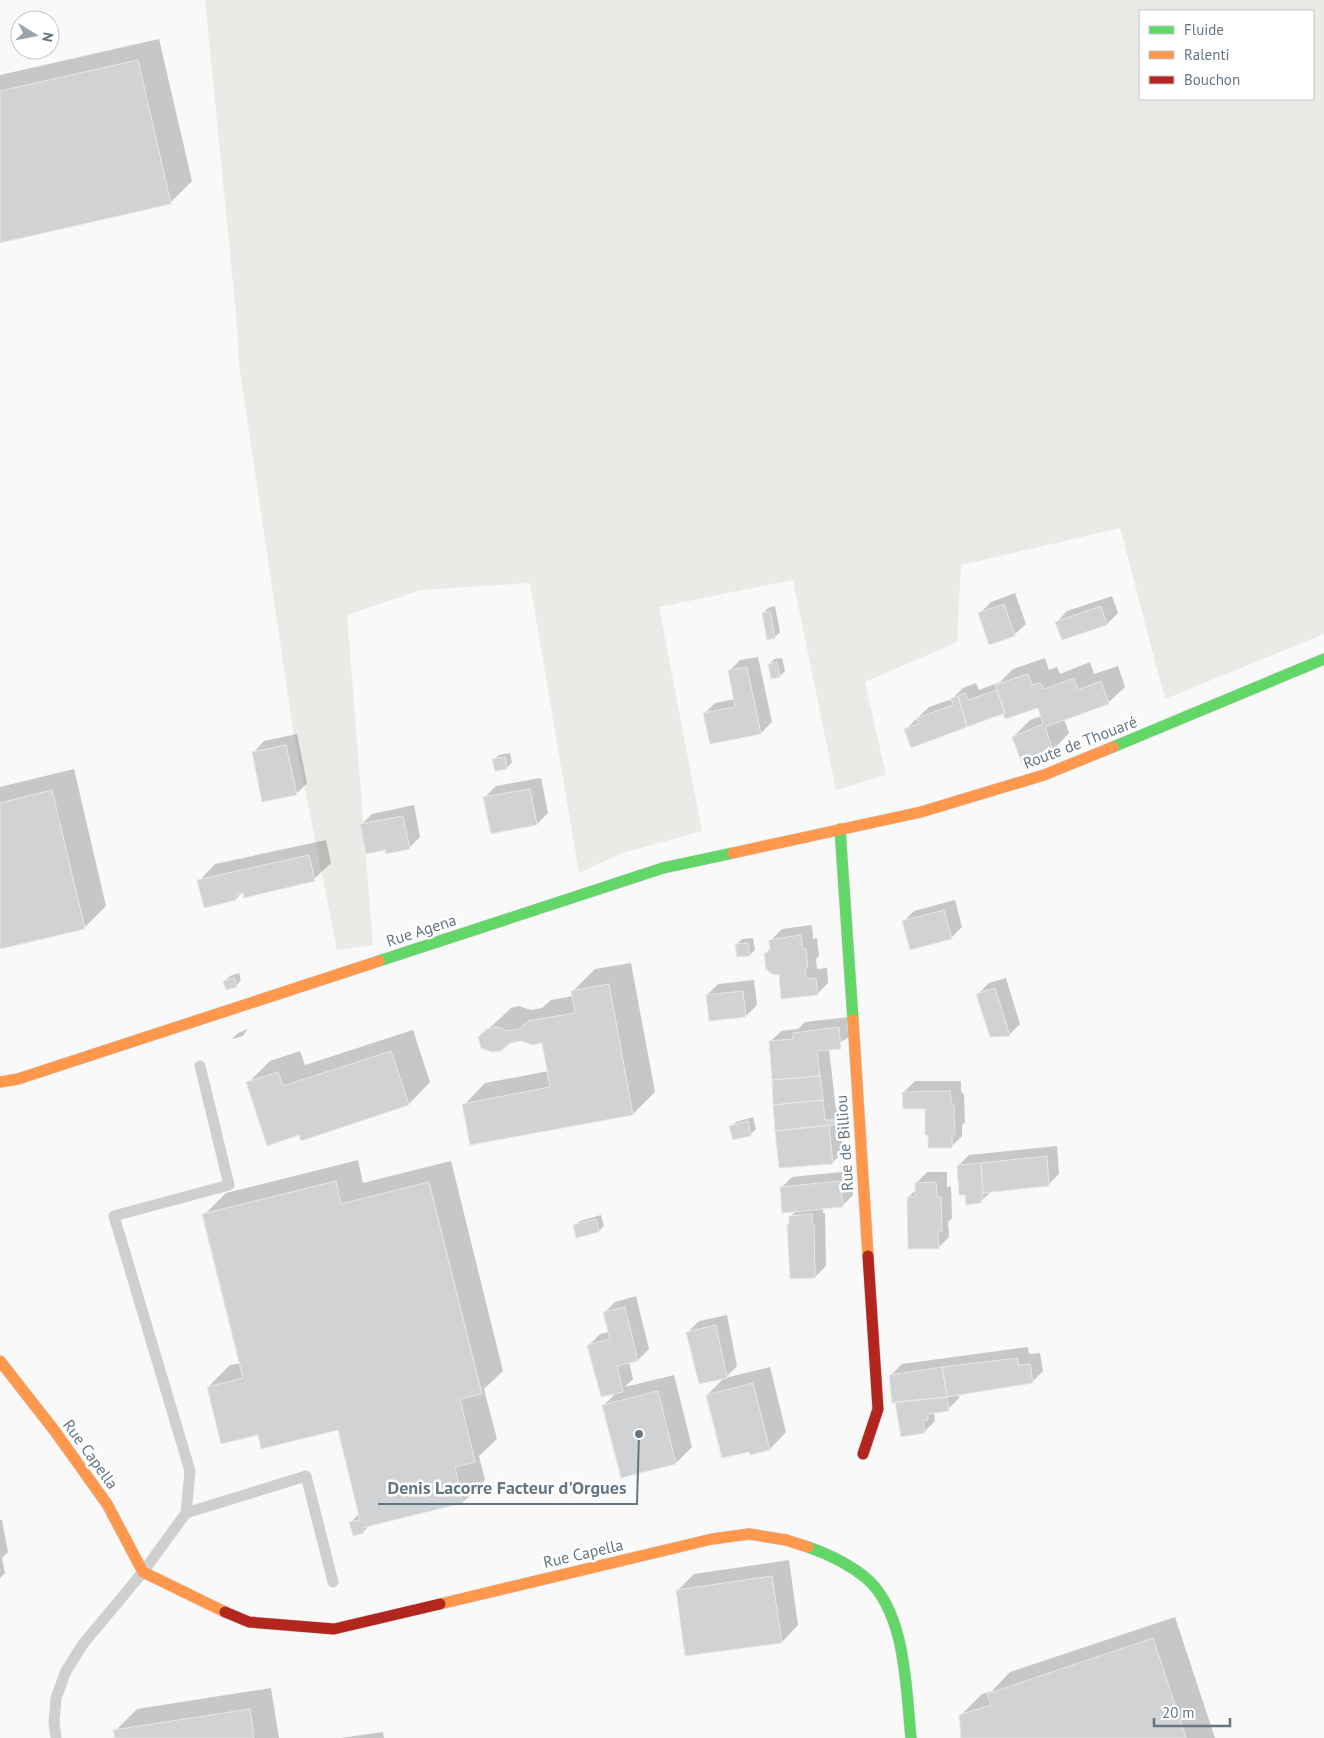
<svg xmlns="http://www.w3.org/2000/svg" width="1324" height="1738" font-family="'PT Sans',sans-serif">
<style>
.green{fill:#e8ebe6;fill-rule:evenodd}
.shadow{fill:#0003}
.building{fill:#d0d2d3;stroke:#e8e8e8}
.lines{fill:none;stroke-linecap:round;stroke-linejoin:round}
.fast-casing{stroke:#d5d6d7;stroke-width:12}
.slow-casing{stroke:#d5d6d7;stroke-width:12}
.jam-casing{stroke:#d5d6d7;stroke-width:12}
.lane{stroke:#cecfd0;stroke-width:11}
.fast{stroke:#63d668;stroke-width:11}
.slow{stroke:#ff974d;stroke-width:11}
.jam{stroke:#b3261e;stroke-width:11}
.labels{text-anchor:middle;stroke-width:5;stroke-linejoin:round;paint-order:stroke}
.street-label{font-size:16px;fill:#657683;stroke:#fff}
.leader{fill:none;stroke:#657683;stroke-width:2}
.callout-dot{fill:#657683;stroke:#fff;stroke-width:2}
.callout-label{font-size:18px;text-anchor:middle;font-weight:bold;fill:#657683;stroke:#fff;stroke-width:5;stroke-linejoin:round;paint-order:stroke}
</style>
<rect width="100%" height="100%" fill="#f9f9f9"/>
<path class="green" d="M 205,0 L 1324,0 L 1324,634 L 1165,699 L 1120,528 L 961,565 L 957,642 L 865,682 L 886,775 L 836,790 L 793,580 L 659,607 L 702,831 L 622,853 L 579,873 L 530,583 L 420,590 L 347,615 L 373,945 L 337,950 L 292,723 L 239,364 L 236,313 ZM 1140,11 L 1313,11 L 1313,99 L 1140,99 Z"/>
<path class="shadow" d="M 159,39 L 192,181 L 170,203 L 0,242 L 0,75 Z
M 1015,593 L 1026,624 L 1015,634 L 990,643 L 980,613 L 991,602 Z
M 1112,596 L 1118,613 L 1107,624 L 1057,622 L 1067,611 Z
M 775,606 L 780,632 L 775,637 L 763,613 L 768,608 Z
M 758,657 L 772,722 L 761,733 L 711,742 L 704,714 L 715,703 L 735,699 L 729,671 L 740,660 Z
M 782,658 L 785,671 L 780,676 L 772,677 L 769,665 L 774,659 Z
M 1045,658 L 1049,670 L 1057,667 L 1060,674 L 1090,662 L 1094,674 L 1118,666 L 1125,687 L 1108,703 L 1064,719 L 1069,733 L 1053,750 L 1013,737 L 1030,720 L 1042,716 L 1038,707 L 1006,718 L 1004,712 L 906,729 L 929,707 L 952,699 L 963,688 L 976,683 L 979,690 L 1000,682 L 1013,669 Z
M 297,734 L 307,783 L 296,794 L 254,752 L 264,741 Z
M 510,753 L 512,762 L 507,768 L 494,760 L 499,755 Z
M 74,769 L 106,906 L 84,928 L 0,948 L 0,787 Z
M 541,778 L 548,813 L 537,824 L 485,797 L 496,786 Z
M 414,805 L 420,837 L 409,848 L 386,849 L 361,825 L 372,814 Z
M 326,840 L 331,863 L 314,879 L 243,891 L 236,899 L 205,906 L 199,881 L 215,864 Z
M 955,900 L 962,927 L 951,938 L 903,922 L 914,911 Z
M 812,925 L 813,939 L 817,938 L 819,956 L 816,959 L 817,969 L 827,968 L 828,983 L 817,994 L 780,973 L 766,953 L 771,948 L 771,940 L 782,929 Z
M 753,938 L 755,950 L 750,955 L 736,945 L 742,939 Z
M 631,963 L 655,1092 L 633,1114 L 471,1144 L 464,1105 L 485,1083 L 549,1071 L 543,1041 L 480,1037 L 511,1008 L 519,1006 L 531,1010 L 542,1008 L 551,1000 L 573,996 L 573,991 L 595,969 Z
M 239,973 L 241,980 L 236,986 L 225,981 L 230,976 Z
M 1006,978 L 1020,1024 L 1009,1035 L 978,994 L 989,983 Z
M 754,980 L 757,1005 L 746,1016 L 707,995 L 718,984 Z
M 849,1017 L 851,1036 L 829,1049 L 836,1110 L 845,1109 L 845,1113 L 840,1118 L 843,1152 L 832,1163 L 770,1042 L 781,1031 L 798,1029 L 805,1022 Z
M 248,1029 L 243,1036 L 233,1039 L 233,1038 L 238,1033 Z
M 413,1030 L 430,1082 L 409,1104 L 300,1134 L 248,1083 L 270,1061 L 300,1051 L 305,1065 Z
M 915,1081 L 961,1081 L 961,1091 L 964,1095 L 965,1122 L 962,1125 L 962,1136 L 951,1147 L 926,1108 L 904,1092 Z
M 753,1117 L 756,1129 L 750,1135 L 730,1127 L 736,1122 Z
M 1057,1146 L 1059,1174 L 1048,1185 L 992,1191 L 980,1202 L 958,1166 L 969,1155 Z
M 358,1160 L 363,1183 L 451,1161 L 503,1371 L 484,1389 L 497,1439 L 479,1456 L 485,1480 L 463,1502 L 371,1524 L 363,1532 L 350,1523 L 360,1513 L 339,1429 L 259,1434 L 208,1387 L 230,1365 L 241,1363 L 204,1215 L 226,1193 Z
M 851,1171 L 853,1195 L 842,1206 L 823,1208 L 823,1213 L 825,1213 L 826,1266 L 815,1277 L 791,1223 L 790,1217 L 797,1210 L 781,1188 L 792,1177 Z
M 927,1172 L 947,1172 L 947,1187 L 951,1186 L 952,1218 L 948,1222 L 949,1237 L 938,1248 L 908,1198 L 916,1189 L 916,1183 Z
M 601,1215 L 604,1226 L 599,1231 L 575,1226 L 580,1221 Z
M 636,1296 L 649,1349 L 638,1360 L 629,1362 L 633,1379 L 625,1387 L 674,1375 L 692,1447 L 676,1463 L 604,1405 L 617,1392 L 589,1345 L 600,1334 L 609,1332 L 604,1313 L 615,1302 Z
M 727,1315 L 737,1366 L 725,1378 L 770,1367 L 786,1432 L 770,1449 L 707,1395 L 725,1377 L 688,1332 L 699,1321 Z
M 1028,1347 L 1029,1354 L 1040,1353 L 1043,1371 L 1032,1382 L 958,1393 L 959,1398 L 948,1409 L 934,1413 L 935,1421 L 924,1432 L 891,1375 L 902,1364 Z
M 0,1520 L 2,1520 L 8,1552 L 2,1558 L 5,1573 L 0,1578 Z
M 789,1560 L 798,1625 L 782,1642 L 677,1591 L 694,1574 Z
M 1175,1617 L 1215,1738 L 962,1738 L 960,1716 L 982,1694 L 992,1691 L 1010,1672 Z
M 271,1688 L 279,1738 L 116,1738 L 115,1731 L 137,1709 Z
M 383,1732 L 384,1738 L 340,1738 Z"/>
<path class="building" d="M 138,60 L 171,204 L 0,243 L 0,91 Z
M 1004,604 L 1015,636 L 989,645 L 978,613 Z
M 1101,606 L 1107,625 L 1062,640 L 1055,622 Z
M 770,611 L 775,638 L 767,640 L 762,613 Z
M 777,662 L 780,677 L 771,679 L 768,664 Z
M 747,667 L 761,734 L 710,744 L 703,713 L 735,707 L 728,670 Z
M 1028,674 L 1032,685 L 1040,683 L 1044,689 L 1074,678 L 1078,690 L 1101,681 L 1109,704 L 1045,727 L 1053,751 L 1022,764 L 1012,737 L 1043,724 L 1038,708 L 1005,719 L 1003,714 L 1005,713 L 995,685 Z
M 997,690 L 1005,713 L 967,727 L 958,696 L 965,693 L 968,700 Z
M 958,696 L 967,727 L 911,748 L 904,729 L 918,724 L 917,718 L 953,705 L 951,698 Z
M 286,745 L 297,795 L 262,802 L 252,752 Z
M 505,757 L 507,769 L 495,771 L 492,759 Z
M 530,789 L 537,825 L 491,834 L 483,797 Z
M 52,790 L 85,929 L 0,949 L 0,803 Z
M 403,816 L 410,849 L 386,854 L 385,850 L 366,854 L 360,824 Z
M 309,855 L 315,881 L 244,898 L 243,893 L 235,895 L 236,900 L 204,908 L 197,880 Z
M 944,910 L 952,939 L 910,950 L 902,921 Z
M 801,935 L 803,949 L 806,949 L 808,968 L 805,968 L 806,979 L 816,978 L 818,995 L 781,999 L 779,974 L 773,975 L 766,969 L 764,953 L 770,952 L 769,940 Z
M 748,943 L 750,956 L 737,957 L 735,944 Z
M 234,978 L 237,987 L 226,990 L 223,981 Z
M 609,984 L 633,1115 L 470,1145 L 462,1104 L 550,1087 L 542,1043 L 533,1045 L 521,1041 L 510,1043 L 501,1051 L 492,1052 L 481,1048 L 478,1037 L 487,1029 L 497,1027 L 508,1031 L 519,1029 L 528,1021 L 575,1013 L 571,991 Z
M 995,988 L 1010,1036 L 990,1037 L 976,994 Z
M 743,991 L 746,1017 L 709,1021 L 706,995 Z
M 839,1027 L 841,1049 L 817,1051 L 820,1076 L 772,1080 L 769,1041 L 793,1039 L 793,1033 Z
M 391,1051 L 409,1105 L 301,1141 L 299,1135 L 267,1146 L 246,1082 L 278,1072 L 283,1086 Z
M 820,1076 L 823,1100 L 773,1105 L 772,1080 Z
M 950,1091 L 951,1102 L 954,1106 L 955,1135 L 952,1135 L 952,1148 L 928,1148 L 928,1135 L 925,1135 L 925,1109 L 903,1109 L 902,1092 Z
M 823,1100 L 825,1120 L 834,1120 L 834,1125 L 775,1131 L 773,1105 Z
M 748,1121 L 751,1136 L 733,1140 L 729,1126 Z
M 829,1125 L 833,1164 L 779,1168 L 775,1131 Z
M 1047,1156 L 1049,1186 L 983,1193 L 981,1163 Z
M 981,1163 L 983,1193 L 981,1203 L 966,1205 L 965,1195 L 959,1195 L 957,1165 Z
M 336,1181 L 341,1204 L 429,1182 L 482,1394 L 460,1399 L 475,1462 L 455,1467 L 463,1503 L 362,1528 L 364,1533 L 353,1536 L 349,1522 L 360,1520 L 338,1430 L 261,1449 L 258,1435 L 221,1444 L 207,1387 L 243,1378 L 202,1214 Z
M 840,1181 L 843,1207 L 782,1213 L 780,1187 Z
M 936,1182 L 937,1197 L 941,1197 L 942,1231 L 938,1231 L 939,1249 L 908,1249 L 907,1197 L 915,1197 L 915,1183 Z
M 812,1214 L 812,1223 L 814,1224 L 815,1278 L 790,1279 L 787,1225 L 789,1224 L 789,1216 Z
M 596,1219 L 599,1232 L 576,1238 L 573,1225 Z
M 625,1307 L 638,1361 L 617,1366 L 623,1392 L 601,1397 L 587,1345 L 610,1339 L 603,1312 Z
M 716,1325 L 727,1378 L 699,1384 L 686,1332 Z
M 1018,1358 L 1018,1365 L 1030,1364 L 1033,1383 L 947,1397 L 942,1367 Z
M 942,1367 L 947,1397 L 892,1403 L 889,1375 Z
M 753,1383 L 770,1450 L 750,1455 L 749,1452 L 722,1458 L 706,1395 Z
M 658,1391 L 676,1464 L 621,1478 L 602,1405 Z
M 947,1397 L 949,1411 L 928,1414 L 928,1420 L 923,1421 L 925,1433 L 901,1437 L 895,1402 Z
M 772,1576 L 782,1643 L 685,1656 L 676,1590 Z
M 1153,1638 L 1186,1738 L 961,1738 L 959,1715 L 991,1705 L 987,1694 Z
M 250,1709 L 254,1738 L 115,1738 L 113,1730 Z"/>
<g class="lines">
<defs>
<path id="fast" d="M 1113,747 L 1324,659
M 840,829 L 853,1020
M 379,961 L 663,868 L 733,853
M 808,1547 C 828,1554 849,1564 866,1578 C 906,1612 906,1689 911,1738"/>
<path id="slow" d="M 733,853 L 921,812 L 1044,775 L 1113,747
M 853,1020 L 868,1256
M 0,1082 L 18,1079 L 379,961
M 0,1361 L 54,1430 L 107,1504 L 143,1572 L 225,1612
M 440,1604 L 712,1539 L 749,1534 L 786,1540 L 808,1547"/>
<path id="jam" d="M 863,1454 L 878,1409 L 868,1256
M 225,1612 L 249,1622 L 334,1629 L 440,1604"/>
</defs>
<use href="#fast" class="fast-casing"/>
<use href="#slow" class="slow-casing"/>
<use href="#jam" class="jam-casing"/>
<path class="lane" d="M 186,1513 L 190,1471 L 114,1216 L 229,1185 L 200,1066
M 56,1738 L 54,1723 L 56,1698 L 66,1671 L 83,1644 L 143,1572 L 186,1513 L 306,1476 L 333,1582"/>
<use href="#fast" class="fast"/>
<use href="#slow" class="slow"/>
<use href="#jam" class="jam"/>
</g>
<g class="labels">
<g class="street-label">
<text transform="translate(1080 742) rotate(-21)" y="6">Route de Thouaré</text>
<text transform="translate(421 930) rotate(-18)" y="6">Rue Agena</text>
<text transform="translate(844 1143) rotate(-94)" y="6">Rue de Billiou</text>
<text transform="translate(91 1454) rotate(54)" y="6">Rue Capella</text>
<text transform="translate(583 1553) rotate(-13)" y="6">Rue Capella</text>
</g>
</g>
<path class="leader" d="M639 1434L637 1504H378"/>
<circle class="callout-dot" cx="639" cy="1434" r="5"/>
<g class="callout-label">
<text x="507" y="1494">Denis Lacorre Facteur d'Orgues</text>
</g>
<rect x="1139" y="10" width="175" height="90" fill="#ffffff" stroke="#c1c8cd"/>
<rect x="1149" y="26" width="25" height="8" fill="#63d668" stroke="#c1c8cd"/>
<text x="1184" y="35" font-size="15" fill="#657683">Fluide</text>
<rect x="1149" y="51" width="25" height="8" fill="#ff974d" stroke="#c1c8cd"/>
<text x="1184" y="60" font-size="15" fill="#657683">Ralenti</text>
<rect x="1149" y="76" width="25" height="8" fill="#b3261e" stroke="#c1c8cd"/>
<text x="1184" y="85" font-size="15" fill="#657683">Bouchon</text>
<g transform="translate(35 35) rotate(100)"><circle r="24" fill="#ffffff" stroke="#c1c8cd"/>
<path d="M0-4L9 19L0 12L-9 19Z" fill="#99a4ac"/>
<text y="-8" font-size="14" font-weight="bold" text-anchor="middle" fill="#657683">N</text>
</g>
<path d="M1154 1718v8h76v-8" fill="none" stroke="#657683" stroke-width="2.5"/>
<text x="1162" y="1718" font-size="15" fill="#657683" stroke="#ffffff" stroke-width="4" paint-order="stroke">20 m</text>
</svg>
